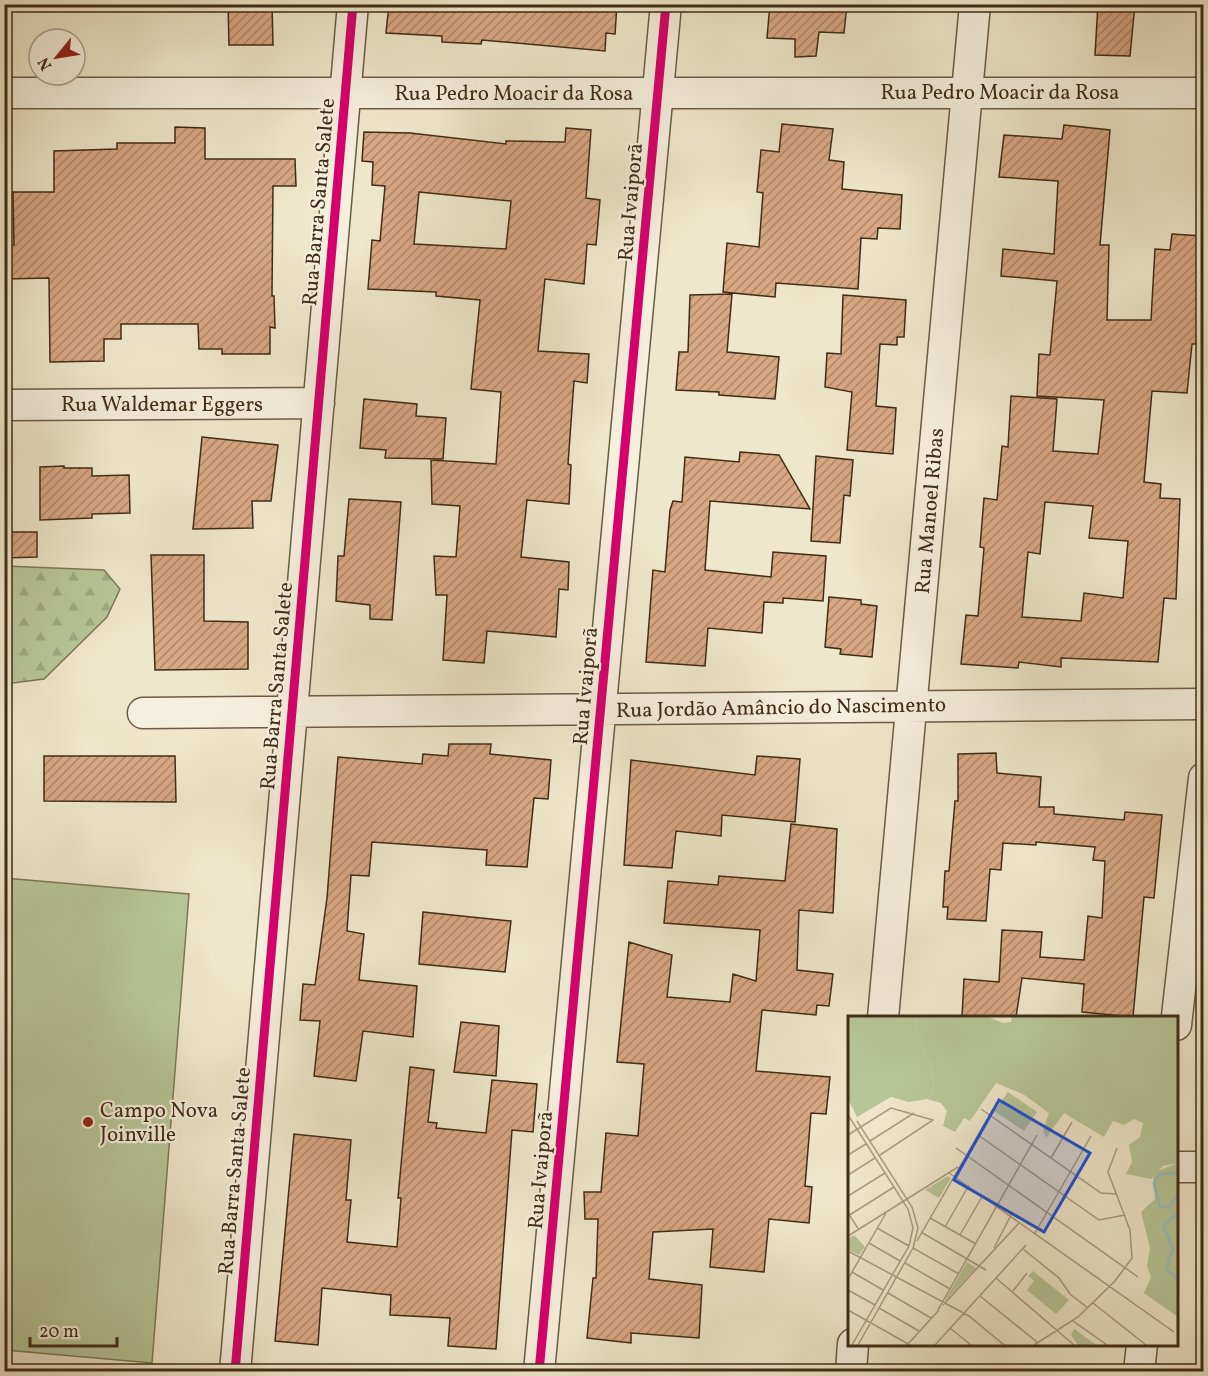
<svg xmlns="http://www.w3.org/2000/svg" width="1208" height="1376" font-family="Vollkorn,serif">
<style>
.forest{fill:url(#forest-firs);stroke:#7c7958;stroke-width:1.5}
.park{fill:#b7c699;stroke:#7c7958;stroke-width:1.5}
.building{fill:url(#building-hatch);stroke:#402c17;stroke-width:1.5;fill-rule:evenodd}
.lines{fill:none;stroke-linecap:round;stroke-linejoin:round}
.minor-casing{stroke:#6c5b44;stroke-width:33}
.minor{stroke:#f5efdd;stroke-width:30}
.cycleway-casing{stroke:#f5efdd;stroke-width:13}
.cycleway{stroke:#d6006c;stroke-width:9}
.poi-dot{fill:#8f2418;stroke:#f5efdd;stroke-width:2}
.labels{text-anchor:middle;stroke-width:4.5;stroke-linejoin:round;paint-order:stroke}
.street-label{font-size:21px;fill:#402c17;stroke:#f5efdd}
.poi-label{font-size:21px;fill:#402c17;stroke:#f5efdd;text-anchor:start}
.inset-river{fill:none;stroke:#9ac0b7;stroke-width:3}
.inset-road{fill:none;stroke:#a99c83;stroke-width:1.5}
.view{fill:#1d4ed8;fill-opacity:0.15;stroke:#1d4ed8;stroke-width:3}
.inset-edge{fill:none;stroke:#402c17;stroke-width:3}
</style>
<defs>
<pattern id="forest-firs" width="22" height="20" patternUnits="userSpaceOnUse" patternTransform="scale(1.5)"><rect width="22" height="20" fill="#b7c699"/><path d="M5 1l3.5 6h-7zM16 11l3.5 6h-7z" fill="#9eaa83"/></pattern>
<pattern id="building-hatch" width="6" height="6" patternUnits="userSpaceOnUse" patternTransform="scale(1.5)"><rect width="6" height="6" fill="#d8a784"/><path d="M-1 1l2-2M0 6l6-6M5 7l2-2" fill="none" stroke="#b1886b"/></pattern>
</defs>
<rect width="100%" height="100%" fill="#efe7cb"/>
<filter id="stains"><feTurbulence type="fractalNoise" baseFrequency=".00333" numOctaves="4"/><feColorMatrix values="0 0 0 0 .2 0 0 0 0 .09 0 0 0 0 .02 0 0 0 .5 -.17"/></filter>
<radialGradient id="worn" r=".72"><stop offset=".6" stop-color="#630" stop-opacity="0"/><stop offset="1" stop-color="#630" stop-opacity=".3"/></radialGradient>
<path class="forest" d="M 5,566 L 104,570 L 120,589 L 107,617 L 44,679 L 5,684 Z"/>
<path class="park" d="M 4,878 L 189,894 L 152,1363 L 5,1350 Z"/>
<path class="building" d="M 228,4 L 272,4 L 273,45 L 229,45 Z
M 389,4 L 617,4 L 615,34 L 606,33 L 605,51 L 482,40 L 481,44 L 442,42 L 442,36 L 386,33 Z
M 770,4 L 847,4 L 844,33 L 819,32 L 816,56 L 795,57 L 795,39 L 767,38 Z
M 1098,4 L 1135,4 L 1130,56 L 1095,55 Z
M 782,124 L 833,129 L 829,160 L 844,162 L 842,189 L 902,195 L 900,229 L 878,228 L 877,239 L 861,238 L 858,289 L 776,283 L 775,297 L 723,292 L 727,243 L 759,247 L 763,193 L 757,192 L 761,150 L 779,152 Z
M 1064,125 L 1110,130 L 1100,245 L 1109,245 L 1107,320 L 1151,320 L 1155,249 L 1170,250 L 1172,234 L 1203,236 L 1196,344 L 1192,344 L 1187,393 L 1152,391 L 1144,482 L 1161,484 L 1160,498 L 1180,499 L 1176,599 L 1164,598 L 1158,662 L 1061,658 L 1061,667 L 1019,662 L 1018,668 L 961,664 L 966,615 L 978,616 L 984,548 L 980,547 L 984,498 L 997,500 L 1002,446 L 1008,447 L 1011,396 L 1057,399 L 1053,451 L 1098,454 L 1104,400 L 1037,396 L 1039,354 L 1050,355 L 1057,281 L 1001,276 L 1003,249 L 1054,254 L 1058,181 L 999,177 L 1004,135 L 1062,139 ZM 1045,502 L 1093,506 L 1089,538 L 1128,541 L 1123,598 L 1084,593 L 1081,621 L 1022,617 L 1028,552 L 1040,554 Z
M 175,127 L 205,128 L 205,159 L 295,159 L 296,186 L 273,186 L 272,296 L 274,296 L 275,328 L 270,327 L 270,354 L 222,354 L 222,349 L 199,349 L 198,324 L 121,324 L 121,339 L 104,339 L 104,361 L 50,362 L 49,278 L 4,279 L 4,245 L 14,245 L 13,192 L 54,192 L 54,151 L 117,149 L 117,143 L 175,143 Z
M 566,128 L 591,130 L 586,198 L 600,200 L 596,245 L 587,244 L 584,284 L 545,279 L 538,351 L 589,354 L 587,383 L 574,381 L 568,464 L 571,465 L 569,504 L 527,500 L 521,557 L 569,562 L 568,590 L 559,589 L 556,637 L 487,631 L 484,663 L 443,660 L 447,595 L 436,595 L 434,556 L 456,557 L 460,506 L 432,504 L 431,460 L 496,464 L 501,392 L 471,389 L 480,300 L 436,296 L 436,292 L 368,289 L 372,240 L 380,241 L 385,186 L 372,185 L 373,162 L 362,161 L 364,132 L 410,133 L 506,144 L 506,141 L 565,142 ZM 419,192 L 511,201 L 506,249 L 414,244 Z
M 732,294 L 727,352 L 779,357 L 775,399 L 719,395 L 719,392 L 676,390 L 679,352 L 688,352 L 690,295 Z
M 843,295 L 906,300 L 904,337 L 897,337 L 897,345 L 880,344 L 876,406 L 896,408 L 893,454 L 847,450 L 852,392 L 825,387 L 827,353 L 841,354 Z
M 364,399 L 417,404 L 416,416 L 446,418 L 443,459 L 385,458 L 386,450 L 360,448 Z
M 202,437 L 278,445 L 271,501 L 252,501 L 253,528 L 193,529 Z
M 740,452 L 779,455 L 810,509 L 710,501 L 705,570 L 771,577 L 773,552 L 826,556 L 823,601 L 783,598 L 783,603 L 764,602 L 762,633 L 708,628 L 705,666 L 646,662 L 653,570 L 665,572 L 670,510 L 673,501 L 682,502 L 685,457 L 739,462 Z
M 816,456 L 853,460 L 850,496 L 844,495 L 840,543 L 811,541 Z
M 64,466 L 64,468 L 92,468 L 92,476 L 129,475 L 130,513 L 92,514 L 92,518 L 40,520 L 40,467 Z
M 349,499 L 401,502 L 392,620 L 370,619 L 370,605 L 336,601 L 338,556 L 344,556 Z
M 4,532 L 37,532 L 37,557 L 4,558 Z
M 151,555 L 204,555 L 204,621 L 248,622 L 248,669 L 155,670 Z
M 829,597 L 861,600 L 861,604 L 877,606 L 872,657 L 840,654 L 841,649 L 825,647 Z
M 449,744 L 491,744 L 490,754 L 551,760 L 548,799 L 534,798 L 527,867 L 486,865 L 487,850 L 372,842 L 369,876 L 351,875 L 347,931 L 364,934 L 359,980 L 417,986 L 413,1037 L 363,1031 L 356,1081 L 314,1076 L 320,1021 L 300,1020 L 303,984 L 315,985 L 327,898 L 338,757 L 422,764 L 423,754 L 448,756 Z
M 996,753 L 997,773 L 1041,777 L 1039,807 L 1054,807 L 1054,814 L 1124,820 L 1125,812 L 1162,815 L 1154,898 L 1144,897 L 1133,1017 L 1082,1012 L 1084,984 L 1022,978 L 1016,1017 L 962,1017 L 964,979 L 999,982 L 1002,930 L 1042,932 L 1040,957 L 1084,960 L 1088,916 L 1102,918 L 1105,861 L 1093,860 L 1095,847 L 1036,842 L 1036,845 L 1003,843 L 1001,870 L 990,869 L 986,921 L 947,919 L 948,907 L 943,907 L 945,871 L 949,871 L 955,801 L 958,801 L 958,754 Z
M 44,756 L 175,756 L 176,802 L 44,801 Z
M 757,756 L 800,759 L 795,822 L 722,815 L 721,836 L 676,831 L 672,868 L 624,865 L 631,760 L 755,775 Z
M 791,824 L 837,829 L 833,913 L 799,910 L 797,970 L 833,974 L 829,1006 L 817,1005 L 816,1015 L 762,1010 L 756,1071 L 830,1077 L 826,1114 L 811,1113 L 805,1186 L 812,1187 L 809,1223 L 769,1219 L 764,1272 L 710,1267 L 713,1229 L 653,1232 L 649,1279 L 702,1285 L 699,1338 L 631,1333 L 631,1343 L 587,1338 L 593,1278 L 596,1278 L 598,1219 L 585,1219 L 584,1192 L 601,1192 L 606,1133 L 638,1136 L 644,1064 L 617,1062 L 629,942 L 672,955 L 667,997 L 730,1002 L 733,974 L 756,981 L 760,930 L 664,923 L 668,881 L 718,885 L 719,876 L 785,881 Z
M 423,912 L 511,921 L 505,972 L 419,964 Z
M 461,1022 L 499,1026 L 496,1076 L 454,1072 Z
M 410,1067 L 434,1070 L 428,1122 L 437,1123 L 436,1128 L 486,1133 L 492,1080 L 537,1084 L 533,1132 L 512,1130 L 496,1349 L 448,1346 L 450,1318 L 390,1315 L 391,1295 L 322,1288 L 318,1345 L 275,1341 L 294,1134 L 351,1140 L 346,1200 L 351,1200 L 347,1242 L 397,1247 L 401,1198 L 398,1198 Z"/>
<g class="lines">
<defs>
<path id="minor" d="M 4,93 L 1204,93
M 4,405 L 319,403
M 143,713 L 1204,704
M 883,1018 L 975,4
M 1176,1025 L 1204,778
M 1176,1167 L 1204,1167
M 235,1372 L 353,4
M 539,1372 L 666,4
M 851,1372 L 853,1344
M 1139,1372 L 1142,1344"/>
</defs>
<use href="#minor" class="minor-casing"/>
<use href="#minor" class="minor"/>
<defs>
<path id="cycleway" d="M 235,1372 L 353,4
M 539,1372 L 666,4"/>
</defs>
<use href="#cycleway" class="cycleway-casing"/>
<use href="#cycleway" class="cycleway"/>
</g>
<circle class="poi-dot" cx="88" cy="1122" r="6"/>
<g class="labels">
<g class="street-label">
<text x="1000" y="99">Rua Pedro Moacir da Rosa</text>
<text x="514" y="100">Rua Pedro Moacir da Rosa</text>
<text transform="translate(318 202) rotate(-85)" y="7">Rua Barra Santa Salete</text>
<text transform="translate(630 202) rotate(-85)" y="7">Rua Ivaiporã</text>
<text x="162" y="411">Rua Waldemar Eggers</text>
<text transform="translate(929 511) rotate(-85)" y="7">Rua Manoel Ribas</text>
<text transform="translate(276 686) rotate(-85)" y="7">Rua Barra Santa Salete</text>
<text transform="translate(585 686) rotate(-85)" y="7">Rua Ivaiporã</text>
<text transform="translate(781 707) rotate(-1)" y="7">Rua Jordão Amâncio do Nascimento</text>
<text transform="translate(540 1170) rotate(-85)" y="7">Rua Ivaiporã</text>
<text transform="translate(234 1171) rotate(-85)" y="7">Rua Barra Santa Salete</text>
</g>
<g class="poi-label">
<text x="100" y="1117">Campo Nova<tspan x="100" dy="24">Joinville</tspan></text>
</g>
</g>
<g transform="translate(848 1016)">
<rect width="330" height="330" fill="#efe7cb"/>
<path d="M 100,160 L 103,162 L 91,182 L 77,174 ZM 185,255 L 221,284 L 208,298 L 179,274 L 186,265 L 180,260 Z" fill="#b7c699"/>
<path d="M 68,1 L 140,1 L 155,7 L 163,6 L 164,1 L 330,1 L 330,147 L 315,150 L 303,163 L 278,158 L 284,146 L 281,129 L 292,121 L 295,107 L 286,103 L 276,109 L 265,105 L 256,121 L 216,97 L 198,122 L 195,114 L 201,97 L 175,78 L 148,67 L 122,105 L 116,102 L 107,116 L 95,110 L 99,95 L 93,87 L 79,83 L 86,76 L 84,54 L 67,12 ZM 226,313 L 247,328 L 247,329 L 230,329 L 223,319 Z" fill="#b7c699"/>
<path d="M 0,1 L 68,1 L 67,12 L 84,54 L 86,76 L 79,83 L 61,86 L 43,81 L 9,101 L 0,83 ZM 330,147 L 330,301 L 296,277 L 303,261 L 299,250 L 302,232 L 293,196 L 307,183 L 305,157 Z" fill="#b7c699"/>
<path d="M 160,76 L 189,96 L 176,115 L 146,95 Z" fill="#b7c699"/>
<path d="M 6,219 L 17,231 L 11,239 L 0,233 L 0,223 ZM 119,246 L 128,252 L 96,286 Z" fill="#b7c699"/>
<path class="inset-river" d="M 330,157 L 311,158 L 306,167 L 312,191 L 322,190 L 330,178M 330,197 L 315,210 L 325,232 L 318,253 L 330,263"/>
<path class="inset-road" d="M 133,93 L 253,177 L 268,178M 0,99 L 60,193 L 65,212 L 61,230 L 4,329M 9,105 L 64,191 L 70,212 L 65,232 L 10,329M 0,119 L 43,92M 130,119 L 251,204 L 277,199M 22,125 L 66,97M 108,132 L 290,261M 0,139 L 18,128M 32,139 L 85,104 L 43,92M 203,142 L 224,106M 101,157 L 326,316M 0,159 L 27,142M 0,180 L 37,157M 0,197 L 11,214M 0,200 L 46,171M 82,202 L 128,228M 97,211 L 121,169M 29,212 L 61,230M 73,216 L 138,254M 187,217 L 243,120M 112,219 L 135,179M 0,220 L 110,151M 69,225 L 145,93M 21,227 L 52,245M 65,232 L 111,258M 146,232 L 163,199M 175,233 L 211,262 L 222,278 L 240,292M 0,235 L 121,300 L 156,329M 57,247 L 102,273M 4,256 L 35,274M 148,262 L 226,329M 0,263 L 38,197M 0,274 L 27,289M 165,275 L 179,257M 40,277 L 83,302M 132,280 L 189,326M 245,287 L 298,329M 95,289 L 172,206M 31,292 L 71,315M 0,294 L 62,329M 90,294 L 189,119M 225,305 L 259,329M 102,312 L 123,329M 60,328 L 91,294M 87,329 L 178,229M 186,329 L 230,301 L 267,265 L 284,242 L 282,214 L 260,156 L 269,132"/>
<path class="view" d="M 151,84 L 242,137 L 196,216 L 106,164 Z"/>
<rect width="330" height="330" class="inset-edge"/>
</g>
<rect width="1208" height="1376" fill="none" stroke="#efe7cb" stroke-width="24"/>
<rect x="6" y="6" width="1196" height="1364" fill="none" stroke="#402c17" stroke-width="3"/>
<rect x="12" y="12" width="1184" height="1352" fill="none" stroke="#402c17" stroke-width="1.5"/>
<g transform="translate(57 57) rotate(240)"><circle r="28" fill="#f5efdd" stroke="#ada18e" stroke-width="1.5"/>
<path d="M0-4.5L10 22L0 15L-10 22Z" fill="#8f2418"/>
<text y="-9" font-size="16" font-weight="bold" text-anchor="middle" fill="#402c17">N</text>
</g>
<path d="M30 1337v9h87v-9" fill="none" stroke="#402c17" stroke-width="3"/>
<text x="39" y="1337" font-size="18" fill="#402c17" stroke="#f5efdd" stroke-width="4.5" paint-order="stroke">20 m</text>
<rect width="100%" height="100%" filter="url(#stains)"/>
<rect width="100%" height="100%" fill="url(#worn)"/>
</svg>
